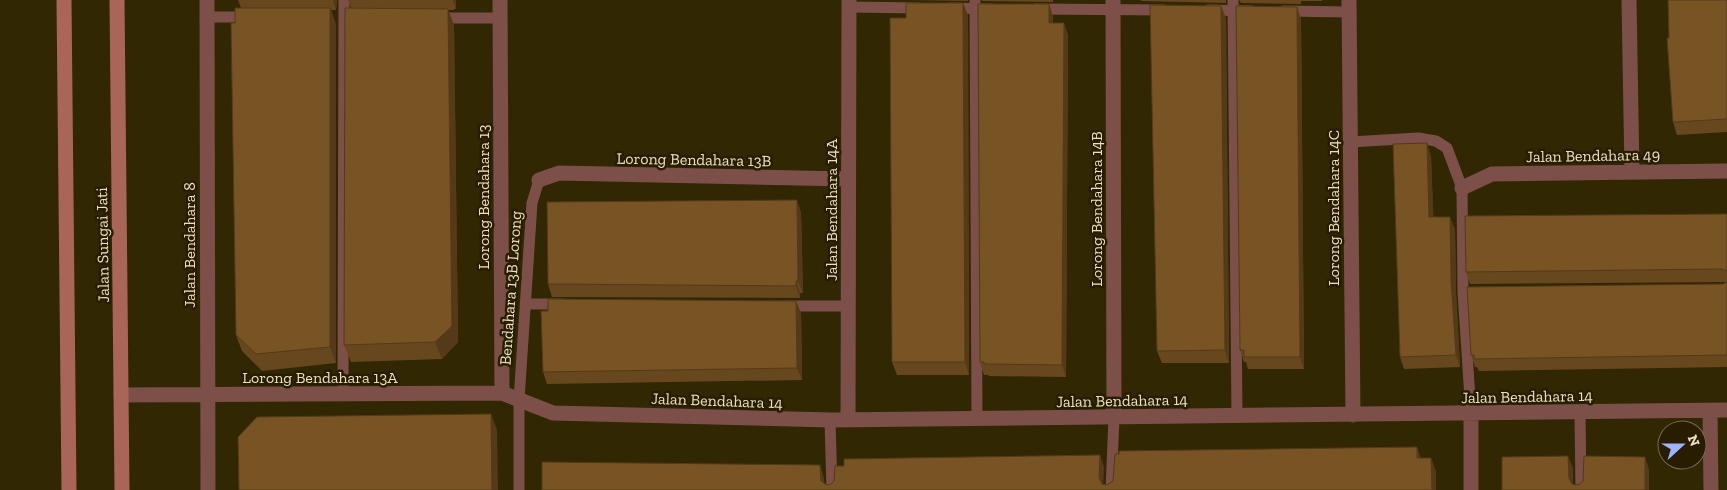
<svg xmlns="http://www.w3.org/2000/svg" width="1727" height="490" font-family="'Zilla Slab',serif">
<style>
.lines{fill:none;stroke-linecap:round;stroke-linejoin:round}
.lane{stroke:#7c5048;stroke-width:11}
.street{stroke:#7c5048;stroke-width:15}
.secondary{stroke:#aa6559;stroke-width:15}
.wall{fill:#67471e}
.shaded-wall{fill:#543a18}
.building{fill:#785323;stroke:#543a18}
.labels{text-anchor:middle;stroke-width:5;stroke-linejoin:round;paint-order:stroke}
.street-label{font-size:16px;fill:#ebe0c0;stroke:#281d00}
</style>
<rect width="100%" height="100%" fill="#322703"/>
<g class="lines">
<path class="lane" d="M 975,0 L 977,419
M 1233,0 L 1237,416
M 849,7 L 919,8
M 950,8 L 992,9
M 1035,9 L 1164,10
M 1208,10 L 1252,11
M 1283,11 L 1349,12
M 207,17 L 250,17
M 436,18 L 500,18
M 1350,142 L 1418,138 L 1436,141 L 1447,148 L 1462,188 L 1463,292 L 1471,414
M 526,304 L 562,304
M 783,306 L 848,306
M 343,394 L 344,0
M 1580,413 L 1581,490
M 830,420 L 832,490
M 519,490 L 519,400 L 532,203 L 539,180
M 1111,490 L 1114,418"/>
<path class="street" d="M 207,0 L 208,490
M 500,0 L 502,393
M 1113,0 L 1114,418
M 1349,0 L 1353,415
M 1629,0 L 1632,172
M 539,180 L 559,173 L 848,179
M 1462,188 L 1492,174 L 1727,171
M 121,395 L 502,393 L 553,413 L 830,420 L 1727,410
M 1710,411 L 1711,490
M 1471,414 L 1471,490
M 848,420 L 849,0"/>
<path class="secondary" d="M 64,0 L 69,490
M 117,0 L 122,490"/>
</g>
<path class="wall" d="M 238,0 L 337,0 L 336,10 L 331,10 L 336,25 L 336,363 L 262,371 L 242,351 L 236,335 L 235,23 L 241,8 Z
M 348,0 L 456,0 L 456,9 L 454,9 L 454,10 L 448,10 L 454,25 L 458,342 L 442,359 L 351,362 L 344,345 L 351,8 Z
M 910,0 L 968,0 L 968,1 Z
M 982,0 L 1053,0 L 1053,2 L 982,1 Z
M 1141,0 L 1226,0 L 1226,3 L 1141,1 Z
M 1239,0 L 1322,0 L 1322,1 L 1301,1 L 1301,4 L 1241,3 Z
M 1727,0 L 1727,132 L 1677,135 L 1673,122 L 1669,38 Z
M 963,3 L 968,16 L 969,375 L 897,375 L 892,362 L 906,18 Z
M 1049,4 L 1053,17 L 1053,23 L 1068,35 L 1066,377 L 989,376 L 988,375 L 984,375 L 980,362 Z
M 1226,18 L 1229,363 L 1162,363 L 1157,351 Z
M 1301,19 L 1304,369 L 1248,369 L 1246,362 L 1244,362 L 1240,350 Z
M 1431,156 L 1433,217 L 1455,229 L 1456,292 L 1460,367 L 1404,369 L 1400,357 Z
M 801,212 L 803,293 L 800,293 L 800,298 L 552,297 L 548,284 Z
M 1727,214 L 1727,282 L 1470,284 L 1466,272 Z
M 1727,282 L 1727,367 L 1479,371 L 1477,367 L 1475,367 L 1471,355 L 1723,284 Z
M 801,313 L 802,380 L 547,384 L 543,372 Z"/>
<path class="shaded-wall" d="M 333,0 L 337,0 L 336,10 Z
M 453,0 L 456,0 L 456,9 Z
M 963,3 L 968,16 L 969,375 L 965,362 Z
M 1049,4 L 1053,17 L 1053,35 L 1049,23 Z
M 1221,6 L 1226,18 L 1229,363 L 1225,350 Z
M 1297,7 L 1301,19 L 1304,369 L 1300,357 Z
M 330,8 L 336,25 L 336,363 L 330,347 Z
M 448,9 L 454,25 L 458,342 L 442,359 L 435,342 Z
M 1064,23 L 1068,35 L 1066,377 L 1062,365 Z
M 1427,143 L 1431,156 L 1434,229 L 1429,217 Z
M 797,200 L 801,212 L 803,293 L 798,281 Z
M 1450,217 L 1455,229 L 1456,292 L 1460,367 L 1456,355 L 1451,280 Z
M 796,281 L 800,293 L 800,298 L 796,286 Z
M 796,301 L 801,313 L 802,380 L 797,368 Z
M 491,414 L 497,430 L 498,490 L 492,490 Z
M 1417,447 L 1421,459 L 1417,458 Z
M 1100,455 L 1104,467 L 1103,490 L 1099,478 Z
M 1568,456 L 1573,468 L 1573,490 L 1569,478 Z
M 1645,457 L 1649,469 L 1649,490 L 1645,490 Z
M 1431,458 L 1436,471 L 1436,490 L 1432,490 Z
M 820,465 L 824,478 L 825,490 L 821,481 Z"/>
<path class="building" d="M 1668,0 L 1727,0 L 1727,119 L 1673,122 L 1667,38 L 1669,38 Z
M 906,3 L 963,3 L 965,362 L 892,362 L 890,18 L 906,18 Z
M 978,4 L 1049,4 L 1049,23 L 1064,23 L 1062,365 L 984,364 L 984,362 L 980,362 Z
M 1150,5 L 1221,6 L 1225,350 L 1157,351 Z
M 1236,6 L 1297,7 L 1300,357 L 1244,357 L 1244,350 L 1240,350 Z
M 235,8 L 330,8 L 330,347 L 256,354 L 236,335 L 231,23 L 235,23 Z
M 345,8 L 448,9 L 452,326 L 435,342 L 344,345 Z
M 1427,143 L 1429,217 L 1450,217 L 1451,280 L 1456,355 L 1400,357 L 1393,144 Z
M 797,200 L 798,281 L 796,281 L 796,286 L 548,284 L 547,202 Z
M 1727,214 L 1727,271 L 1722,269 L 1466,272 L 1465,216 Z
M 1727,282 L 1727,355 L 1474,359 L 1474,355 L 1471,355 L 1467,287 L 1723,284 Z
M 548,299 L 796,301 L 797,368 L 543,372 L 541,311 L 548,311 Z
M 491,414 L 492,490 L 239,490 L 238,437 L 257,417 Z
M 1417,447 L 1417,458 L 1431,458 L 1432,490 L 542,490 L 542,462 L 820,465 L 821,481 L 827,485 L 831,484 L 834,481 L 835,466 L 844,466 L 844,459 L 1100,455 L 1099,478 L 1102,484 L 1107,485 L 1113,481 L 1115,454 L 1119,454 L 1119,451 Z
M 1568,456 L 1569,478 L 1572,484 L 1576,485 L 1580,484 L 1583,481 L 1584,456 L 1645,457 L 1645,490 L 1502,490 L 1502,457 Z"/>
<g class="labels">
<g class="street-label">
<text transform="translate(1593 155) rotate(-1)" y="6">Jalan Bendahara 49</text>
<text transform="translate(694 159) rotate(1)" y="6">Lorong Bendahara 13B</text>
<text transform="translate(483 197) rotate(-90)" y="6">Lorong Bendahara 13</text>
<text transform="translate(1333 208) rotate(-90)" y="6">Lorong Bendahara 14C</text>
<text transform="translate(1096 209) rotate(-90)" y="6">Lorong Bendahara 14B</text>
<text transform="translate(831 210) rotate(-90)" y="6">Jalan Bendahara 14A</text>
<text transform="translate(102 245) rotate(-91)" y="6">Jalan Sungai Jati</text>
<text transform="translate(189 245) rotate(-90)" y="6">Jalan Bendahara 8</text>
<text transform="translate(510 288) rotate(-86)" y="6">Bendahara 13B Lorong</text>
<text x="320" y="383">Lorong Bendahara 13A</text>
<text transform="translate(1527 396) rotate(-1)" y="6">Jalan Bendahara 14</text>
<text transform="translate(717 400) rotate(2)" y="6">Jalan Bendahara 14</text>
<text transform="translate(1122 400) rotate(-1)" y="6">Jalan Bendahara 14</text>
</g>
</g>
<g transform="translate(1682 445) rotate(69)"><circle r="24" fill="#281d00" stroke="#766b4d"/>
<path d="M0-4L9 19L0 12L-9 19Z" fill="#9eb4fd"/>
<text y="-8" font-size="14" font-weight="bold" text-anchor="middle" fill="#ebe0c0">N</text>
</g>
</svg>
